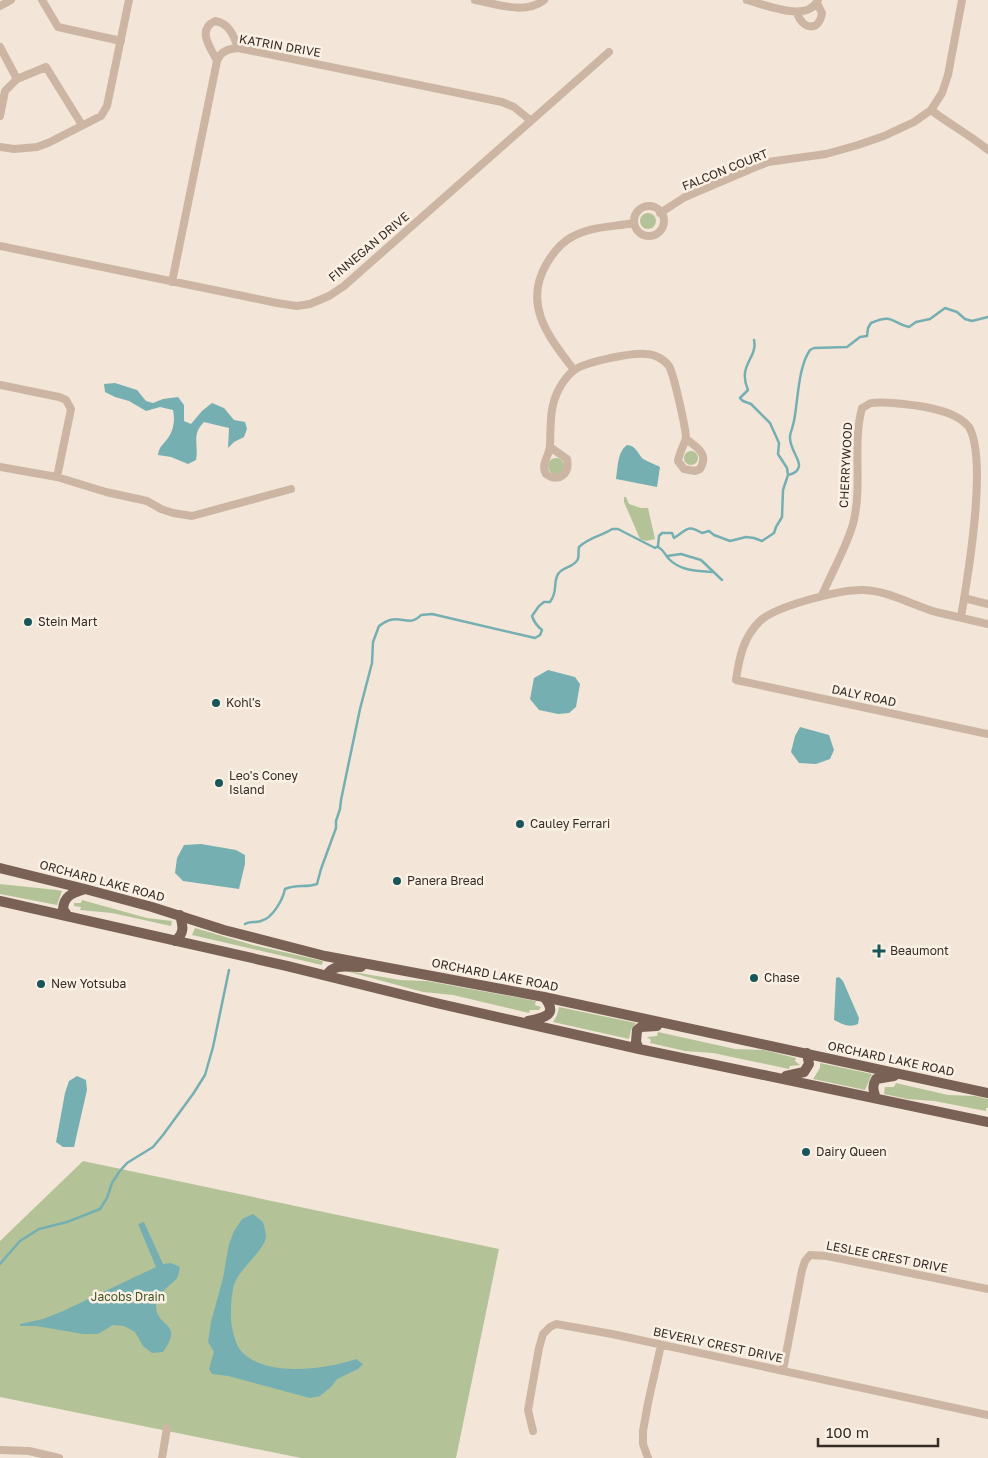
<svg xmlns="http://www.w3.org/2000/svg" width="988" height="1458" font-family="'Golos Text',sans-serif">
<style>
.green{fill:#b4c397}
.water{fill:#75afb2}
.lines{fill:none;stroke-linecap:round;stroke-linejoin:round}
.stream{stroke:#75afb2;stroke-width:2.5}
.minor{stroke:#ccb6a3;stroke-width:8}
.major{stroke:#796255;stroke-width:10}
.poi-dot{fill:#18565a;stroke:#faf0e4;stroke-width:2}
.labels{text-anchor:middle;stroke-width:5;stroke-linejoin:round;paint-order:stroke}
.street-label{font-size:12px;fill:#362b26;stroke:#faf0e4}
.poi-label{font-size:12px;fill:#362b26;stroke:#faf0e4;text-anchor:start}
.park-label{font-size:12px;fill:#455628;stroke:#faf0e4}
</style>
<rect width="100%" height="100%" fill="#f3e6d8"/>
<path class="green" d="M640 221a8 8 0 1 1 16 0a8 8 0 1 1-16 0Z
M684 458a7 7 0 1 1 14 0a7 7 0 1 1-14 0Z
M548 466a8 8 0 1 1 16 0a8 8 0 1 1-16 0Z
M 624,497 L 626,497 L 629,504 L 641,508 L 648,508 L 655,539 L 646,541 L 640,539 L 624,502 Z
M 0,884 L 57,890 L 62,891 L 57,905 L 0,894 Z
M 82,900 L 147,918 L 172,921 L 171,926 L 112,913 L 80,910 L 81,907 L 74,906 L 74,903 L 81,903 Z
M 195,928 L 253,945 L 323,961 L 322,965 L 192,935 Z
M 342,970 L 400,980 L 427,981 L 536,1001 L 535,1005 L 541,1007 L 539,1010 L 530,1010 L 529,1013 L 453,995 L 423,992 Z
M 559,1007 L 636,1023 L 631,1030 L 629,1039 L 553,1022 L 557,1015 Z
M 658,1032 L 735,1049 L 764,1050 L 796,1058 L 795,1061 L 800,1065 L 790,1066 L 789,1069 L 713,1053 L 685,1051 L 650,1043 L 651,1040 L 647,1037 L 657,1036 Z
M 820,1063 L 872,1074 L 865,1090 L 813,1079 L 820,1068 Z
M 896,1083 L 948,1095 L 975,1096 L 988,1099 L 988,1108 L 986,1108 L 986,1111 L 934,1101 L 907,1099 L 884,1094 L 885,1087 L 894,1087 Z
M 83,1161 L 499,1249 L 456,1458 L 301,1458 L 0,1397 L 0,1241 Z"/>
<path class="water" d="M 115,383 L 137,390 L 146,401 L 153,403 L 163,399 L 178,397 L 184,405 L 184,421 L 191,424 L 202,411 L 212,403 L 224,408 L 234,420 L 245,422 L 247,429 L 244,437 L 234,442 L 228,448 L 229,428 L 204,422 C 191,435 199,444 196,460 L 188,464 L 171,457 L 158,455 C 159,446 164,444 168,438 C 174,430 175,419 173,410 L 160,407 L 146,411 L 129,401 L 115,397 L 105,392 L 104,384 Z
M 627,445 C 636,446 637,452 642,458 C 644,460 656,465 660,467 L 657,487 L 616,479 C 618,468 617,452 627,445 Z
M 548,670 L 575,677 L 580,684 L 576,707 L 569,713 L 558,714 L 539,710 L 530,699 L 534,678 Z
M 800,727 L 829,735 L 834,750 L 830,759 L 816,764 L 799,763 L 791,752 L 795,736 Z
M 201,844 L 236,850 L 245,855 L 245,864 L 239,889 L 183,881 L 175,873 L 177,858 L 184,845 Z
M 839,977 L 843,981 L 859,1018 L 858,1024 C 849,1028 842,1024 834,1020 L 836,978 Z
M 77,1076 L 86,1080 L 87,1090 L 74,1147 L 63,1147 L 56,1142 L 65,1093 L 69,1081 Z
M 253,1214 L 263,1222 C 264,1226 266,1233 266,1237 C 264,1251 239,1269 234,1285 C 231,1296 231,1308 231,1320 C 232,1329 235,1345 242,1352 C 267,1378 326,1369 356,1359 L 363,1364 L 358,1369 L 337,1379 L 331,1387 L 320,1396 L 310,1398 L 228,1376 L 212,1374 L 209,1369 L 214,1352 L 208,1342 L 211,1322 L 223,1278 L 229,1244 L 234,1231 L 242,1219 Z
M 144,1222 L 163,1264 L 171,1263 L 180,1267 C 179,1270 179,1275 177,1278 C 170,1287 156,1293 156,1305 C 156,1329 185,1321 163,1352 L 152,1353 L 143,1346 L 135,1332 L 124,1326 L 113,1325 L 98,1334 L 83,1334 L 36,1326 L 20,1326 L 20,1324 L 43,1319 L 63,1311 L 156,1267 L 138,1224 Z"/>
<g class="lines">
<path class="stream" d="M 788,475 C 793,474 798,472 799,466 C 800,459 789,448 790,436 C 791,431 793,426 794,421 C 798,401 798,367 810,350 L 814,348 L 847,347 L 860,337 L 867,336 L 868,328 L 871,323 C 894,313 891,323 909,327 L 916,322 L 930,319 L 945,308 L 957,312 L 965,319 L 972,321 L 988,317
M 658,547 C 664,550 665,555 669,559 C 680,571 698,571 713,572
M 667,556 L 681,554 L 701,560 L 722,580
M 245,924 C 250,921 255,923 261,921 C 273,918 283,899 285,889 C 297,884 306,888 317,884 L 321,869 L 336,828 L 336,821 L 340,809 L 341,800 L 360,709 L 372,663 L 373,642 L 379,626 C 382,624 386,621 390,620 C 402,616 410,627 421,615 L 432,614 L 535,638 L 540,635 L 542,630 C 537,626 534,622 532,616 L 539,606 L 544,602 L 550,602 C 558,591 553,586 557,576 C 561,566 573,569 578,559 C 579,555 578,551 579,547 C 591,536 600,537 612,529 L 618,529 L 655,548 L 658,546 L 659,536 L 662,533 L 672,533 L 674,538 C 687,530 687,524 702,533 L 709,531 L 714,535 L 730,541 L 746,537 L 754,538 L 762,541 L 774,533 L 776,527 L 782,517 L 783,490 L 788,475 L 787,468 L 778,454 L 779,443 L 770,423 L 751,404 L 743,401 L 740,398 L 748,390 C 737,365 758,358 754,340
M 0,1264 L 20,1241 L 39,1229 L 67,1222 L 100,1209 L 107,1198 L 112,1183 L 119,1172 L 127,1163 L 153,1147 L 163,1135 L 193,1094 L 205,1075 L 213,1047 L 229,970"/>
<path class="minor" d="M 42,0 L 58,27 L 121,41
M 475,0 C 497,4 525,15 544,0
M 747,0 C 766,5 808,23 818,0
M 0,6 L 11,0
M 797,12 C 801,29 819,33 822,13 L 817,3
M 0,47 L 17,79
M 217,61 C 211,48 196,30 215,21 C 229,23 234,36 238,48
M 931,110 C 949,124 970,135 988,150
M 0,116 L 5,91 L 17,79 L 46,67 L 82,125
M 0,147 L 14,149 L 37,147 L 48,143 L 101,116 L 107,106 L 129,0
M634 221a15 15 0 1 1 30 0a15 15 0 1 1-30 0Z
M 660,213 L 685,197 L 753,168 L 768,162 L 826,154 L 858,145 L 884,136 L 914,122 L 931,110 L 942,93 L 948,75 L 962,0
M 0,246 L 277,303 L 297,306 L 310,304 L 329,296 L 344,286 L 609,52
M 172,282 L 217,61 C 221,51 228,49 238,48 L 502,102 L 514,107 L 530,120
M 574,370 C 549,337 522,305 547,263 C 553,253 560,244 570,238 C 589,226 613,227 634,223
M 0,385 L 59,397 L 66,400 L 71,409 L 57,477 L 0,467
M 550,447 L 567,459 C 570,474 559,483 546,474 C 540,463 550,456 550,445 C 551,426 549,407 559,389 C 562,383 569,373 576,369 C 587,362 632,352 646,354 C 654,354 664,359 669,366 C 674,375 685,425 686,437 C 686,441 679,453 678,461 L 684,469 L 695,471 L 700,469 C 709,454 698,448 686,439
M 57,477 L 106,492 L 147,501 L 161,509 L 173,513 L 192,516 L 291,489
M 822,595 C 832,572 846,548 853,524 C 863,486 852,445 862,408 C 865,407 869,403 872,403 C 882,401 914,405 925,407 C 940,410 958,414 969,427 C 988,460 968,576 961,617
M 964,598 L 988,604
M 988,624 C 971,620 953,616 936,612 C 912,605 889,591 864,590 C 841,589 776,606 760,621 C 743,637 739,659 736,680 L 988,734
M 783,1370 L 802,1270 L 805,1261 L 810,1255 L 827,1256 L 988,1289
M 533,1431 L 528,1410 L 539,1348 L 543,1334 L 550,1327 L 556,1324 L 612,1334 L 988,1415
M 0,1450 L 29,1451 L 59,1458
M 162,1458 L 167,1428
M 648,1458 L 643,1444 L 643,1431 L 648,1403 L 661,1345"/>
<path class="major" d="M 0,868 L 85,889 L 152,907 L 224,930 L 325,956 L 544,997 L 988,1093
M 0,901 L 287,966 L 436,1003 L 639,1049 L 988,1122
M 67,915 L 63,909 C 64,895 73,893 85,889
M 175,941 C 185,933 183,926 180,915
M 327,975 C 334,963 348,967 361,967
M 528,1021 C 544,1018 559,1015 544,997
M 639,1049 L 636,1042 L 637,1030 L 641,1027 L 657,1026
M 786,1076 L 804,1072 L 809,1064 L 807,1053
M 876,1098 C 873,1090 872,1086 876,1079 L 894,1076"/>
</g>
<g class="poi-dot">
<circle cx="28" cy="622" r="5"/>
<circle cx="216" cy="703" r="5"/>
<circle cx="219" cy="783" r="5"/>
<circle cx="520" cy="824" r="5"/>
<circle cx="397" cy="881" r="5"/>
<path d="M876.5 943.5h5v5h5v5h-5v5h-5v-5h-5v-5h5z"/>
<circle cx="754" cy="978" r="5"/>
<circle cx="41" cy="984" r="5"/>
<circle cx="806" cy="1152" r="5"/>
</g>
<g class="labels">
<g class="street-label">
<text transform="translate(280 46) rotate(10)" y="4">KATRIN DRIVE</text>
<text transform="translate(725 170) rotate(-22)" y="4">FALCON COURT</text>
<text transform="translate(369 247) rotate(-40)" y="4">FINNEGAN DRIVE</text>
<text transform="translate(846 465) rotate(-87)" y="4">CHERRYWOOD</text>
<text transform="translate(864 696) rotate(12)" y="4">DALY ROAD</text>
<text transform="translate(102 881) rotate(15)" y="4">ORCHARD LAKE ROAD</text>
<text transform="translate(495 975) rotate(11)" y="4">ORCHARD LAKE ROAD</text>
<text transform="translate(891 1059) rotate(12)" y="4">ORCHARD LAKE ROAD</text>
<text transform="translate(887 1257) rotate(11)" y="4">LESLEE CREST DRIVE</text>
<text transform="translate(718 1345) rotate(12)" y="4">BEVERLY CREST DRIVE</text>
</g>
<g class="poi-label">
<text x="38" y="626">Stein Mart</text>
<text x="226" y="707">Kohl's</text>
<text x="229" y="780">Leo's Coney<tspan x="229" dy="14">Island</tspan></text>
<text x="530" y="828">Cauley Ferrari</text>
<text x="407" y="885">Panera Bread</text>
<text x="890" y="955">Beaumont</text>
<text x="764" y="982">Chase</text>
<text x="51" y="988">New Yotsuba</text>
<text x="816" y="1156">Dairy Queen</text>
</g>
<g class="park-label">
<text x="128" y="1301">Jacobs Drain</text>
</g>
</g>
<path d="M818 1438v8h120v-8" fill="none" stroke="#362b26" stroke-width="2.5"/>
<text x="826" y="1438" font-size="15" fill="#362b26" stroke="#faf0e4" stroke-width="4" paint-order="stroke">100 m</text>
</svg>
